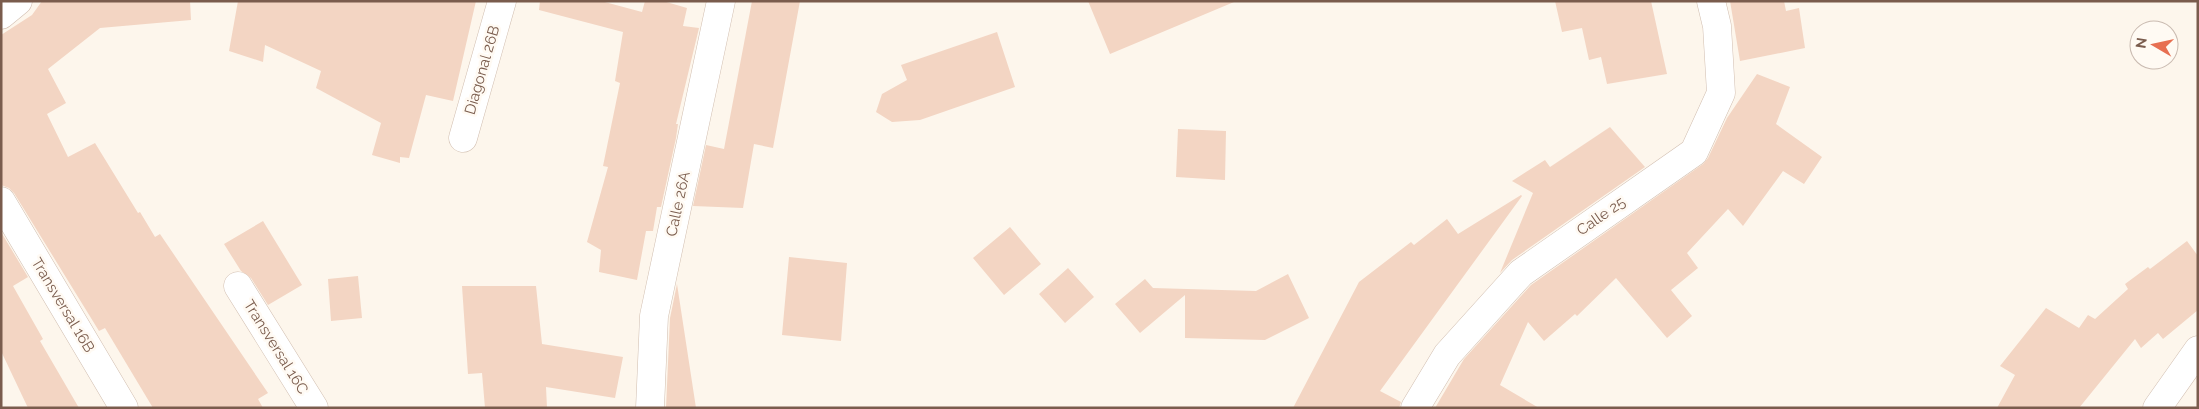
<svg xmlns="http://www.w3.org/2000/svg" width="2199" height="409" font-family="Raleway,sans-serif">
<style>
.building{fill:#f3d5c3}
.lines{fill:none;stroke-linecap:round;stroke-linejoin:round}
.minor-casing{stroke:#d1beb0;stroke-width:29}
.minor{stroke:#fff;stroke-width:28}
.labels{text-anchor:middle;stroke-width:5;stroke-linejoin:round;paint-order:stroke}
.street-label{font-size:15px;fill:#7a5c4d;stroke:#fffaf3}
</style>
<rect width="100%" height="100%" fill="#fdf6ec"/>
<path class="building" d="M 42,1 L 190,1 L 191,20 L 100,28 L 48,69 L 66,103 L 47,114 L 68,157 L 95,143 L 138,213 L 140,212 L 155,237 L 160,234 L 268,393 L 258,399 L 263,408 L 153,408 L 105,328 L 99,331 L 14,193 L 9,188 L 1,185 L 1,35 L 32,15 Z
M 238,1 L 476,1 L 453,101 L 426,95 L 409,158 L 400,157 L 400,163 L 372,155 L 381,123 L 316,88 L 321,71 L 265,45 L 263,62 L 229,51 Z
M 540,1 L 601,1 L 642,12 L 645,1 L 663,1 L 687,8 L 683,26 L 699,28 L 676,124 L 678,124 L 676,138 L 661,207 L 657,207 L 653,231 L 646,231 L 637,280 L 599,272 L 601,250 L 587,242 L 608,167 L 603,166 L 620,83 L 615,81 L 623,32 L 539,10 Z
M 752,1 L 800,1 L 773,148 L 754,144 L 743,208 L 693,206 L 706,145 L 724,149 Z
M 1088,1 L 1234,1 L 1234,2 L 1110,54 Z
M 1555,1 L 1651,1 L 1667,74 L 1607,84 L 1601,57 L 1589,60 L 1582,28 L 1562,32 Z
M 1730,1 L 1784,1 L 1786,11 L 1799,8 L 1805,48 L 1740,61 Z
M 997,32 L 1015,87 L 920,120 L 892,122 L 876,112 L 882,94 L 907,80 L 901,65 Z
M 1757,74 L 1790,87 L 1776,124 L 1822,157 L 1804,184 L 1783,171 L 1743,226 L 1728,209 L 1687,253 L 1698,268 L 1671,290 L 1692,316 L 1667,338 L 1616,278 L 1577,316 L 1575,314 L 1544,341 L 1528,322 L 1500,385 L 1539,408 L 1435,408 L 1464,359 L 1531,285 L 1703,164 L 1708,158 L 1727,118 Z
M 1610,127 L 1645,167 L 1512,260 L 1500,273 L 1533,193 L 1512,181 L 1545,160 L 1550,167 Z
M 1178,129 L 1226,131 L 1225,180 L 1176,177 Z
M 1521,195 L 1522,196 L 1380,391 L 1401,402 L 1399,408 L 1293,408 L 1359,282 L 1411,242 L 1414,245 L 1447,219 L 1458,234 Z
M 263,221 L 302,285 L 268,305 L 251,278 L 241,271 L 224,244 Z
M 1010,227 L 1041,264 L 1004,295 L 973,258 Z
M 1,232 L 28,277 L 13,286 L 43,339 L 40,341 L 79,408 L 28,408 L 1,351 Z
M 2187,241 L 2198,256 L 2198,310 L 2163,339 L 2158,333 L 2141,348 L 2135,339 L 2079,408 L 1997,408 L 2015,375 L 2000,366 L 2046,308 L 2079,328 L 2088,315 L 2095,319 L 2128,289 L 2125,284 L 2148,267 L 2150,269 Z
M 789,257 L 847,263 L 841,341 L 782,335 Z
M 1068,268 L 1094,297 L 1065,323 L 1039,294 Z
M 1288,274 L 1309,318 L 1265,340 L 1185,338 L 1185,295 L 1140,333 L 1115,304 L 1145,279 L 1153,288 L 1256,291 Z
M 358,276 L 362,318 L 331,321 L 328,279 Z
M 677,284 L 696,408 L 666,408 L 670,318 Z
M 462,286 L 536,286 L 542,344 L 623,357 L 615,398 L 546,387 L 547,408 L 485,408 L 482,373 L 468,374 Z"/>
<g class="lines">
<defs>
<path id="minor" d="M 1,15 L 18,1
M 463,138 L 502,1
M 1,201 L 124,408
M 238,286 L 314,408
M 650,408 L 654,316 L 721,1
M 1415,408 L 1447,355 L 1521,273 L 1694,152 L 1721,93 L 1717,26 L 1711,1
M 2157,408 L 2198,350"/>
</defs>
<use href="#minor" class="minor-casing"/>
<use href="#minor" class="minor"/>
</g>
<g class="labels">
<g class="street-label">
<text transform="translate(482 70) rotate(-74)" y="5">Diagonal 26B</text>
<text transform="translate(678 204) rotate(-78)" y="5">Calle 26A</text>
<text transform="translate(1601 216) rotate(-35)" y="5">Calle 25</text>
<text transform="translate(63 305) rotate(59)" y="5">Transversal 16B</text>
<text transform="translate(276 347) rotate(58)" y="5">Transversal 16C</text>
</g>
</g>
<rect width="2199" height="409" fill="none" stroke="#7a5c4d" stroke-width="5"/>
<g transform="translate(2154 45) rotate(279)"><circle r="24" fill="#fffaf3" stroke="#cabbb1"/>
<path d="M0-4L9 19L0 12L-9 19Z" fill="#e76f51"/>
<text y="-8" font-size="14" font-weight="bold" text-anchor="middle" fill="#7a5c4d">N</text>
</g>
</svg>
